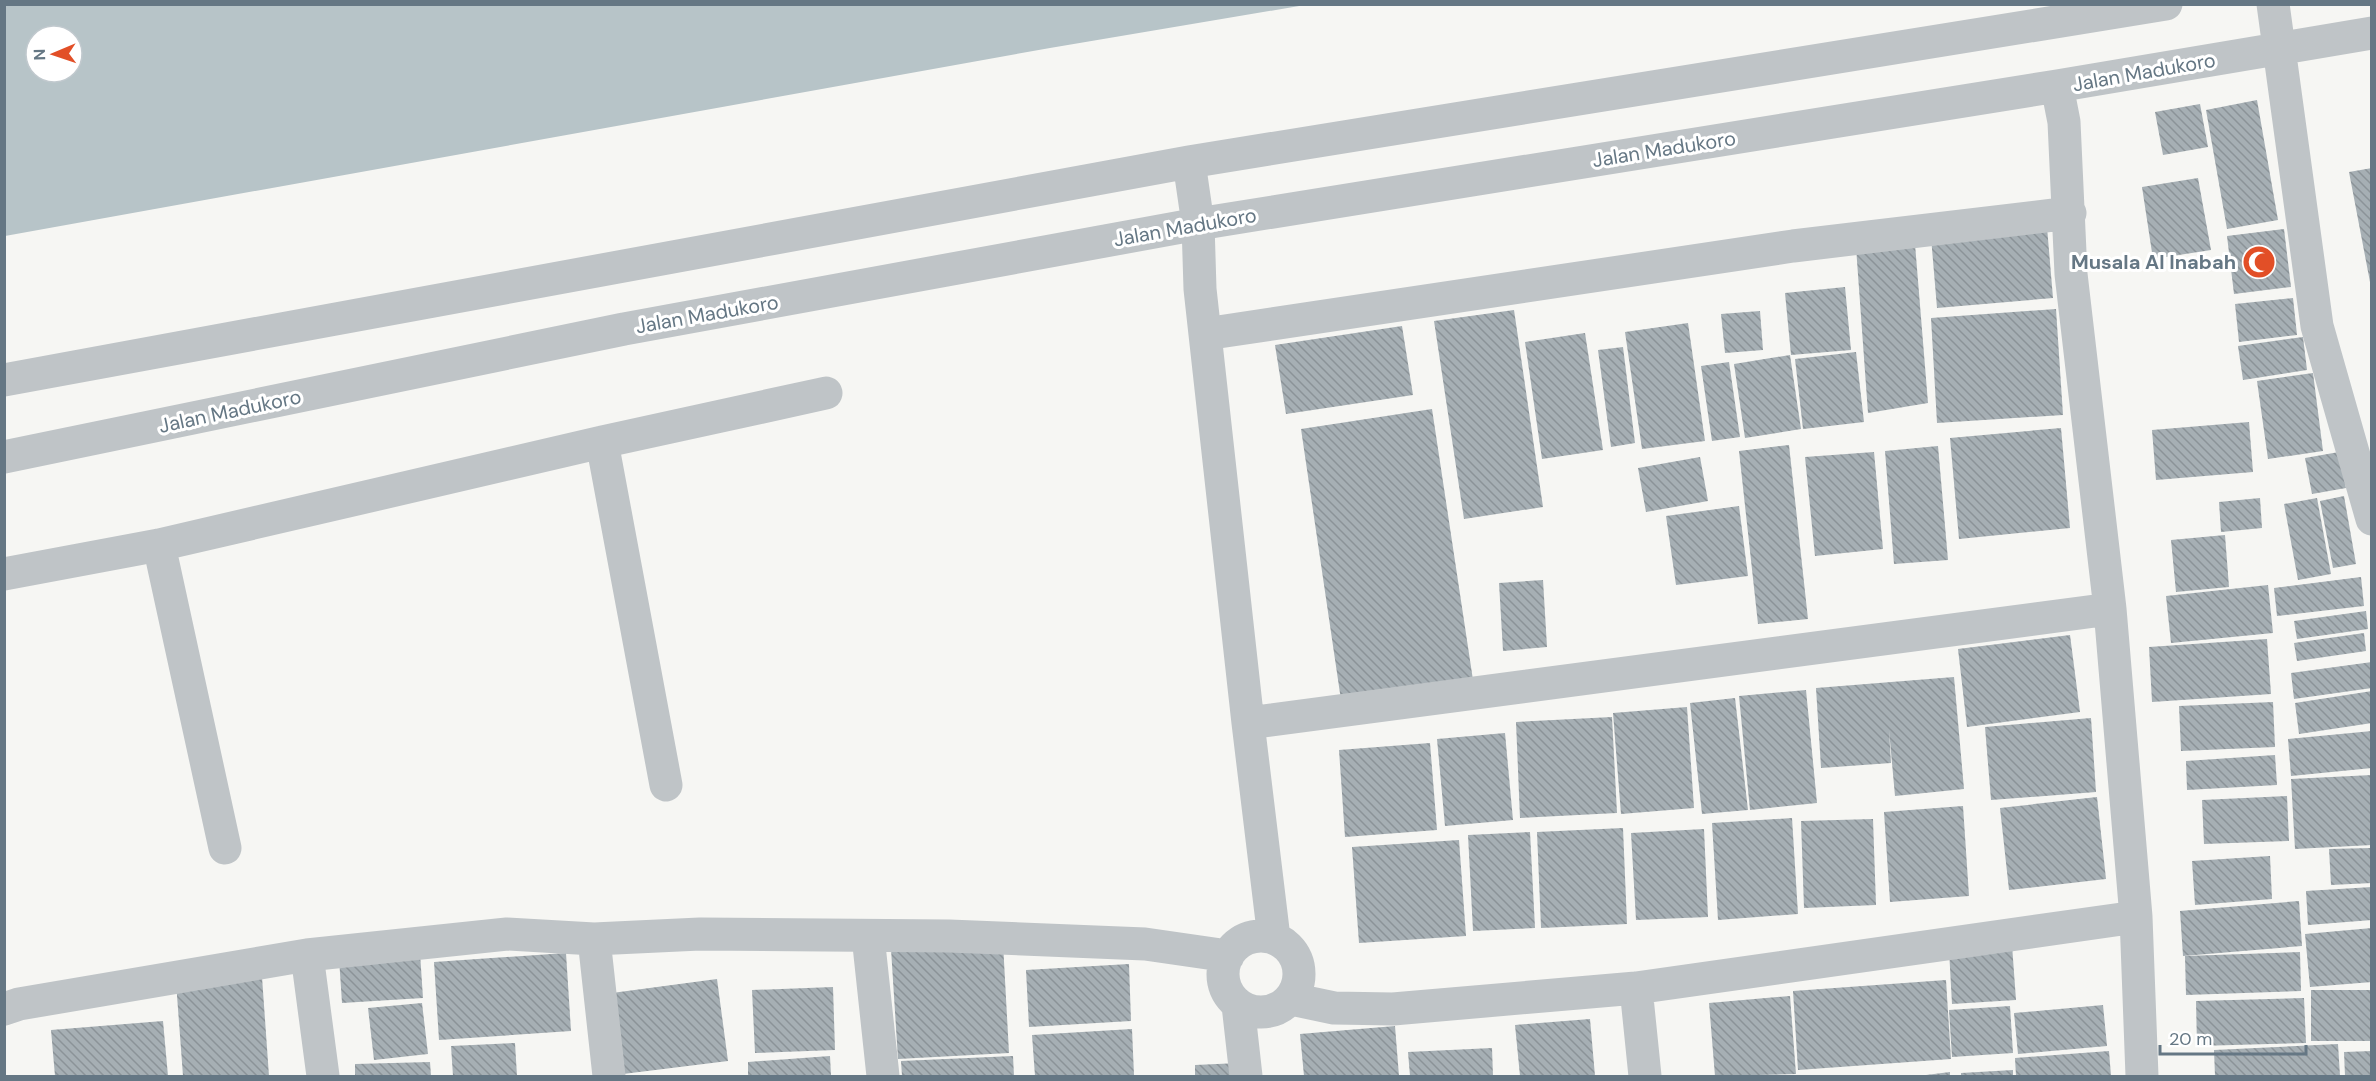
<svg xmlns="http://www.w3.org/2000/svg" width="2376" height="1081" font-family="'DM Sans',sans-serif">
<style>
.water{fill:#b7c4c8;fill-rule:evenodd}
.building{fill:url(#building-back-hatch)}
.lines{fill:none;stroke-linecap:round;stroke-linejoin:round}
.minor{stroke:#bfc4c7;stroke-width:33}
.labels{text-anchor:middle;stroke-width:6;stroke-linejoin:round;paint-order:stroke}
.street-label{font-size:20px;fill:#657784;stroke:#fff}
.poi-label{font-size:20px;font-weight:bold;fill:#657784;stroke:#fff;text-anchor:end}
</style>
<defs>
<pattern id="building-back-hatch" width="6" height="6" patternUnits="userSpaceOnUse" patternTransform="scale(1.5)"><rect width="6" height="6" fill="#a6afb4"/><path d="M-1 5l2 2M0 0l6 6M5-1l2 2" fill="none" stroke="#8b9398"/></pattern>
</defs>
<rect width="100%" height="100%" fill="#f6f6f3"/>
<path class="water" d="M 5,4 L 1305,4 L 1305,5 L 1050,48 L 5,236 ZM 36,36 L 72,36 L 72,72 L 36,72 Z"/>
<path class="building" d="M 2257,100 L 2278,220 L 2227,229 L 2206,110 Z
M 2200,104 L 2208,147 L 2163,155 L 2155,112 Z
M 2372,168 L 2372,282 L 2370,282 L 2349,172 Z
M 2198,178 L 2211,250 L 2153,259 L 2142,187 Z
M 2047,227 L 2053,298 L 1937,308 L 1931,237 Z
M 2284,229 L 2291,287 L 2234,294 L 2227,236 Z
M 1915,244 L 1928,403 L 1868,413 L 1856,247 Z
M 1845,287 L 1851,350 L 1791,355 L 1785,293 Z
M 2293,298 L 2297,335 L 2239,342 L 2235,304 Z
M 2056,309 L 2063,415 L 1937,423 L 1931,318 Z
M 1514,310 L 1543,507 L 1464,519 L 1434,321 Z
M 1760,311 L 1763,350 L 1725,353 L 1721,314 Z
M 1688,323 L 1705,441 L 1642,449 L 1625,332 Z
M 1402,326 L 1413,395 L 1286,414 L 1275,345 Z
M 1585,333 L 1603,450 L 1542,459 L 1525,342 Z
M 2303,337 L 2307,370 L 2243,380 L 2238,346 Z
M 1623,347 L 1635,443 L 1611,447 L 1598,350 Z
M 1856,352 L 1864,422 L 1803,429 L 1795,359 Z
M 1790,355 L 1801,429 L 1745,438 L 1734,364 Z
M 1729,362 L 1740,437 L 1712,441 L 1701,366 Z
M 2313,373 L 2323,451 L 2268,459 L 2257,381 Z
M 1432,409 L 1473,680 L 1341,700 L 1301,429 Z
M 2249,422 L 2253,472 L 2156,480 L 2152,430 Z
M 2061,428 L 2070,528 L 1959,539 L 1950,438 Z
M 1789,445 L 1808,619 L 1758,624 L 1739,451 Z
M 1938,446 L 1948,560 L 1894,564 L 1885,451 Z
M 1874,452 L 1883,549 L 1815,556 L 1805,457 Z
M 2339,452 L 2346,488 L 2312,494 L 2305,458 Z
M 1700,457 L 1708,501 L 1646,512 L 1638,468 Z
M 2344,496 L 2356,564 L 2333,568 L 2320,501 Z
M 2260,498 L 2262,528 L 2221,532 L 2219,502 Z
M 2317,498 L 2331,574 L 2298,580 L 2284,504 Z
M 1739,506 L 1748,576 L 1676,585 L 1666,516 Z
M 2225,535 L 2229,587 L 2176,592 L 2171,540 Z
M 2361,577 L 2364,606 L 2277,616 L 2274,588 Z
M 1543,580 L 1547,647 L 1503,651 L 1499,583 Z
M 2268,585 L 2273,633 L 2171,643 L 2166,596 Z
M 2366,611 L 2368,629 L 2297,639 L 2294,621 Z
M 2364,633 L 2366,651 L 2297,661 L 2294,643 Z
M 2070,635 L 2080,712 L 1967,727 L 1958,649 Z
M 2267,639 L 2271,694 L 2152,702 L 2149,647 Z
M 2372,662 L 2372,688 L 2294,699 L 2291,673 Z
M 1954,677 L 1964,789 L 1895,796 L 1889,730 L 1891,763 L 1821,768 L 1816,688 Z
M 1806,690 L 1817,803 L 1750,810 L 1739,696 Z
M 2372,691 L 2372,723 L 2299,734 L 2295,703 Z
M 1735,698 L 1748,810 L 1702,814 L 1690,703 Z
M 2273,702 L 2275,747 L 2181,751 L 2179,706 Z
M 1687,707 L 1694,808 L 1621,814 L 1613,713 Z
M 1612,717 L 1617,813 L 1520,818 L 1516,722 Z
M 2091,718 L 2096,792 L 1991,800 L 1985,727 Z
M 2372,731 L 2372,768 L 2291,776 L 2288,739 Z
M 1505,733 L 1513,820 L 1445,826 L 1437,739 Z
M 1430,743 L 1437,830 L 1345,837 L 1339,750 Z
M 2275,755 L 2277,785 L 2187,790 L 2186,761 Z
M 2372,775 L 2372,845 L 2295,849 L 2291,779 Z
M 2287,796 L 2289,841 L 2204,844 L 2202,800 Z
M 2097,797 L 2106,879 L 2009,890 L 2000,808 Z
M 1963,806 L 1969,896 L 1890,902 L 1884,812 Z
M 1792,818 L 1798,914 L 1718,920 L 1712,823 Z
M 1873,819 L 1876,905 L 1804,908 L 1801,821 Z
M 1623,828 L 1627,924 L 1541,928 L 1537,832 Z
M 1704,829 L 1708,917 L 1636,920 L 1631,833 Z
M 1530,832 L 1535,928 L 1473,931 L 1468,835 Z
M 1459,840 L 1466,936 L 1359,943 L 1352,847 Z
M 2372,848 L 2372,883 L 2331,885 L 2329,849 Z
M 2270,856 L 2272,899 L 2195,905 L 2192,861 Z
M 2372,887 L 2372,920 L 2308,925 L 2306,891 Z
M 2299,901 L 2302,946 L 2183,956 L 2180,911 Z
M 2372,928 L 2372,982 L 2310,987 L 2305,934 Z
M 1003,943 L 1009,1053 L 898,1059 L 891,949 Z
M 2012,945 L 2016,1000 L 1952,1004 L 1949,950 Z
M 2300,952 L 2301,991 L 2186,995 L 2185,956 Z
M 420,953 L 423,998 L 342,1003 L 339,958 Z
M 566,953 L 571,1031 L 439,1040 L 434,962 Z
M 1129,964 L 1131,1021 L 1029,1027 L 1026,970 Z
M 262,977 L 269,1076 L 183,1076 L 176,982 Z
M 717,979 L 728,1061 L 623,1074 L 612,993 Z
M 1946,980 L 1951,1059 L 1798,1070 L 1793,991 Z
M 833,987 L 835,1050 L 755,1053 L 752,990 Z
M 2311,990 L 2372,990 L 2372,1041 L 2311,1041 Z
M 1790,996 L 1796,1074 L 1715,1076 L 1709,1003 Z
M 2304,998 L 2306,1043 L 2197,1046 L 2196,1001 Z
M 422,1003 L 428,1054 L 374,1060 L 368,1008 Z
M 2103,1005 L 2107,1046 L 2018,1054 L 2014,1013 Z
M 2010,1006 L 2013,1053 L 1952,1057 L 1949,1010 Z
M 1590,1019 L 1595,1076 L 1520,1076 L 1515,1025 Z
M 163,1021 L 168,1076 L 55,1076 L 51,1030 Z
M 1395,1026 L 1399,1076 L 1304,1076 L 1300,1034 Z
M 1132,1029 L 1134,1075 L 1035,1076 L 1032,1035 Z
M 515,1043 L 517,1076 L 453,1076 L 451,1046 Z
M 2338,1044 L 2340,1076 L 2215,1076 L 2214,1050 Z
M 1492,1048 L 1493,1076 L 1410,1076 L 1408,1052 Z
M 2109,1051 L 2111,1076 L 2016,1076 L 2015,1058 Z
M 2372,1051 L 2372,1076 L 2345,1076 L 2344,1052 Z
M 830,1056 L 831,1076 L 748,1076 L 748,1062 Z
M 1013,1056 L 1014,1076 L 902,1076 L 901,1061 Z
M 430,1062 L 431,1076 L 355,1076 L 355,1064 Z
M 1239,1063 L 1240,1076 L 1195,1076 L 1195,1065 Z
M 2013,1070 L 2013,1076 L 1961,1076 L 1961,1073 Z
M 1950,1072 L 1950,1076 L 1926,1076 L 1926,1075 Z"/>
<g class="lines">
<path class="minor" d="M 2273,4 L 2317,326 L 2372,519
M 2057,86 L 2064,122 L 2071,274 L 2110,609 L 2136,917 L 2142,1076
M 1189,162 L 1198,224 L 1200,289 L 1248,723 L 1274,938
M 1205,334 L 1793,246 L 2070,213
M 4,380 L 1189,162 L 2166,4
M 602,442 L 666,785
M 4,457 L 624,329 L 1198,224 L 2057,86 L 2372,33
M 159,545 L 225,848
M 4,574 L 159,545 L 602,442 L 826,393
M 1248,723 L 2110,609
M 868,936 L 883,1076
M1223 974a38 38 0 1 1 76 0a38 38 0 1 1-76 0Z
M 594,939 L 609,1076
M 307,955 L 323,1076
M 1636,988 L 1645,1076
M 1291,999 L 1334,1008 L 1393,1009 L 1636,988 L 2136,917
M 1238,1005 L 1246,1076
M 4,1009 L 19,1004 L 307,955 L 507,934 L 594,939 L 700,934 L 949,936 L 1145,944 L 1228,956"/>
</g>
<defs>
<symbol id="mosque-disc" viewBox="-11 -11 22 22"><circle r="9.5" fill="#e24f27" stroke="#fff"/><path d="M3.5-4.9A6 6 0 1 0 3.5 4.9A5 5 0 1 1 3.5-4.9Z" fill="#fff"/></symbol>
</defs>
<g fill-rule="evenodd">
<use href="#mosque-disc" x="2240" y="243" width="38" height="38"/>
</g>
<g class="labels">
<g class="street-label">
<text transform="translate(2144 72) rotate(-10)" y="7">Jalan Madukoro</text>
<text transform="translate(1664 149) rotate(-9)" y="7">Jalan Madukoro</text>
<text transform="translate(1185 227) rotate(-10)" y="7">Jalan Madukoro</text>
<text transform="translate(707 314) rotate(-10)" y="7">Jalan Madukoro</text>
<text transform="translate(230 411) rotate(-12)" y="7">Jalan Madukoro</text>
</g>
<g class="poi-label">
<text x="2236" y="269">Musala Al Inabah</text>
</g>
</g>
<rect width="2376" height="1081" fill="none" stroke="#657784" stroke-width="12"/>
<g transform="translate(54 54) rotate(268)"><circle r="28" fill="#ffffff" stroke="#c1c9ce" stroke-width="1.5"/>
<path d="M0-4.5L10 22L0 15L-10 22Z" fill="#e24f27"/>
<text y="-9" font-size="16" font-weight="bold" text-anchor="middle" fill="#657784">N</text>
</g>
<path d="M2160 1045v9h146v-9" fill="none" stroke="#657784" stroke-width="3"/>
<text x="2169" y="1045" font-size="18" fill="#657784" stroke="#ffffff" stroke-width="4.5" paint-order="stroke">20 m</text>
</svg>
